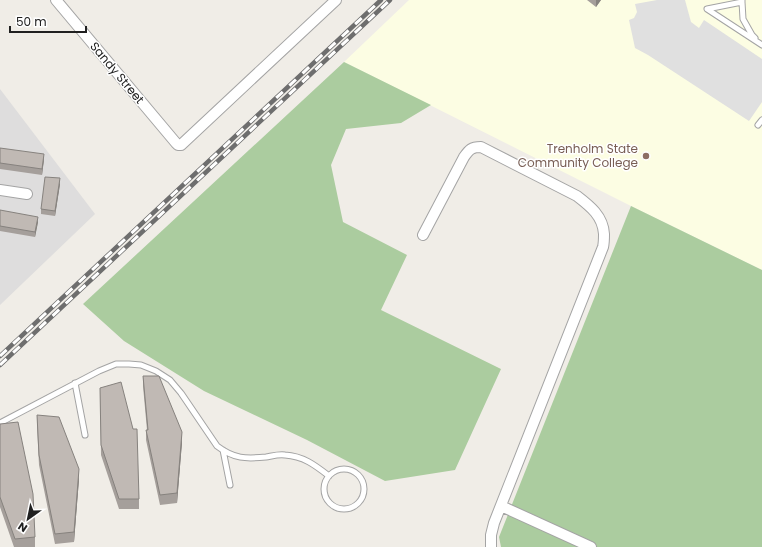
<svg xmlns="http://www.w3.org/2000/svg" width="762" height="547" font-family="Poppins,sans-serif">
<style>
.residential{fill:#dedddd}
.education{fill:#fcfde3}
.forest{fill:#abcc9f}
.parking{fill:#e0e0e0}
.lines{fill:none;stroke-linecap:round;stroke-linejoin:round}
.service-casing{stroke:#a4a4a4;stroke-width:7}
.minor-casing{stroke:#a4a4a4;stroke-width:12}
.service{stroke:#fff;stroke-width:5}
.minor{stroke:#fff;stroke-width:10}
.rail-casing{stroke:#6e6e6e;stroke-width:4.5}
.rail{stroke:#fff;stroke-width:3;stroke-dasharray:9;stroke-linecap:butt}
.wall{fill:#a59f9b}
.shaded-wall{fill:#86827e}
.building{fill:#c0b9b4;stroke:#86827e}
.education-dot{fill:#8d6e63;stroke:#fff;stroke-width:1.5}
.labels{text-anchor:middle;stroke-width:3;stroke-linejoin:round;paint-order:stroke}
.street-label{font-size:12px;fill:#202020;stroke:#fff}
.education-label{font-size:12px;fill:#785e54;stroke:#fff;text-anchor:end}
</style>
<rect width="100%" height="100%" fill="#f0ede7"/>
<path class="residential" d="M 0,89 L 95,214 L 0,305 Z"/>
<path class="education" d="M 409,0 L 762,0 L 762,270 L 631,206 L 344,62 Z"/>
<path class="forest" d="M 344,62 L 431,105 L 401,123 L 346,129 L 331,165 L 343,222 L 407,255 L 381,310 L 501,369 L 455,470 L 385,481 L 307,440 L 204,391 L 124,341 L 83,304 Z
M 631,206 L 762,270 L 762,547 L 501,547 L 499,537 Z"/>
<path class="parking" d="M 657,0 L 685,0 L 691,22 L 699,28 L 704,20 L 762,59 L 762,102 L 749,121 L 648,55 L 635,48 L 629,20 L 634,18 L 637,12 L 635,4 Z"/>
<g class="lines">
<defs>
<path id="service" d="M 742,0 L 742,2 L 743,19 L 752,35 L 755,38
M 742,2 L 707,9 L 762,45
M 758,125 L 762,120
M 75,383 L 85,435
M 0,423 L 99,371 L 116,364 L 129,364 L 141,365 L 156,371 L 170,380 L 181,393 L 217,446 C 234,459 246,459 266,457 C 272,456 279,454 285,455 C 303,456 315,465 329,476
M 223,450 L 230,485
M324 489a20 20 0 1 1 40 0a20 20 0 1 1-40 0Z"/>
<path id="minor" d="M 56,0 L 176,143 L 178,145 L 181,145 L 336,0
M 0,190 L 27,194
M 423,235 L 464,157 C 469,150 471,147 481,147 L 577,196 C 590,206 603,216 604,234 C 604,238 604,243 603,247 L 494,523 L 491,535 L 491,547
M 501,506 L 591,547"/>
</defs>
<use href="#service" class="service-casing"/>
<use href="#minor" class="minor-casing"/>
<use href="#service" class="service"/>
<use href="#minor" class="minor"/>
<defs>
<path id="rail" d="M 0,356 L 381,0
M 0,365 L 390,0"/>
</defs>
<use href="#rail" class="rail-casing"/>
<use href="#rail" class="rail"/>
</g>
<path class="wall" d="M 587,0 L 601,0 L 596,7 Z
M 0,148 L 44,159 L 42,175 L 0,169 Z
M 60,184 L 55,216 L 41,214 L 41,209 Z
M 0,210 L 38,222 L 35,237 L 0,231 Z
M 143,376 L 182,442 L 177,503 L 160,505 L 146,440 L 146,430 L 147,430 L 143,386 Z
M 100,388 L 133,429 L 139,499 L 139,509 L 119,509 L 101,455 Z
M 37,415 L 79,479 L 74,542 L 55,544 L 39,465 L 37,425 Z
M 0,424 L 35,537 L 35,547 L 14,547 L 0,507 Z"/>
<path class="shaded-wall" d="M 596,0 L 601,0 L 596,7 Z
M 44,154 L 44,159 L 42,175 L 42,169 Z
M 60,178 L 60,184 L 55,216 L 55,211 Z
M 38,217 L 38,222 L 35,237 L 35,232 Z
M 182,432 L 182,442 L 177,503 L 177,493 Z
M 79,469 L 79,479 L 74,542 L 74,532 Z"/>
<path class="building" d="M 0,148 L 44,154 L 42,169 L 0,163 Z
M 45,177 L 60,178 L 55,211 L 41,209 Z
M 0,210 L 38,217 L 35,232 L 0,226 Z
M 143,376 L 159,376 L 182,432 L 177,493 L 160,495 L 146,430 L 148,430 Z
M 121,382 L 133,429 L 137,429 L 139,499 L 119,499 L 101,445 L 100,388 Z
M 37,415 L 59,417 L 79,469 L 74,532 L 55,534 L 39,455 Z
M 18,422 L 33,494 L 35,537 L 15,539 L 0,497 L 0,424 Z"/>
<circle class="education-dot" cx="646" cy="156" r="4"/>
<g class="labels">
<g class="street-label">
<text transform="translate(117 73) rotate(50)" y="4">Sandy Street</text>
</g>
<g class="education-label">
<text x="638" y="153">Trenholm State<tspan x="638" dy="14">Community College</tspan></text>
</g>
</g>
<g transform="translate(28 519) rotate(213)" stroke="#ffffff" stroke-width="3" paint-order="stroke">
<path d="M0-3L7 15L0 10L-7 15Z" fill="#202020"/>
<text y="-6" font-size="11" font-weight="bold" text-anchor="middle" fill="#202020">N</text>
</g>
<path d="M10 26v6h76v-6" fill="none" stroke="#202020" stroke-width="2"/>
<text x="16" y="26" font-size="12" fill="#202020" stroke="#ffffff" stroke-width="3" paint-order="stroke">50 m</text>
</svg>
